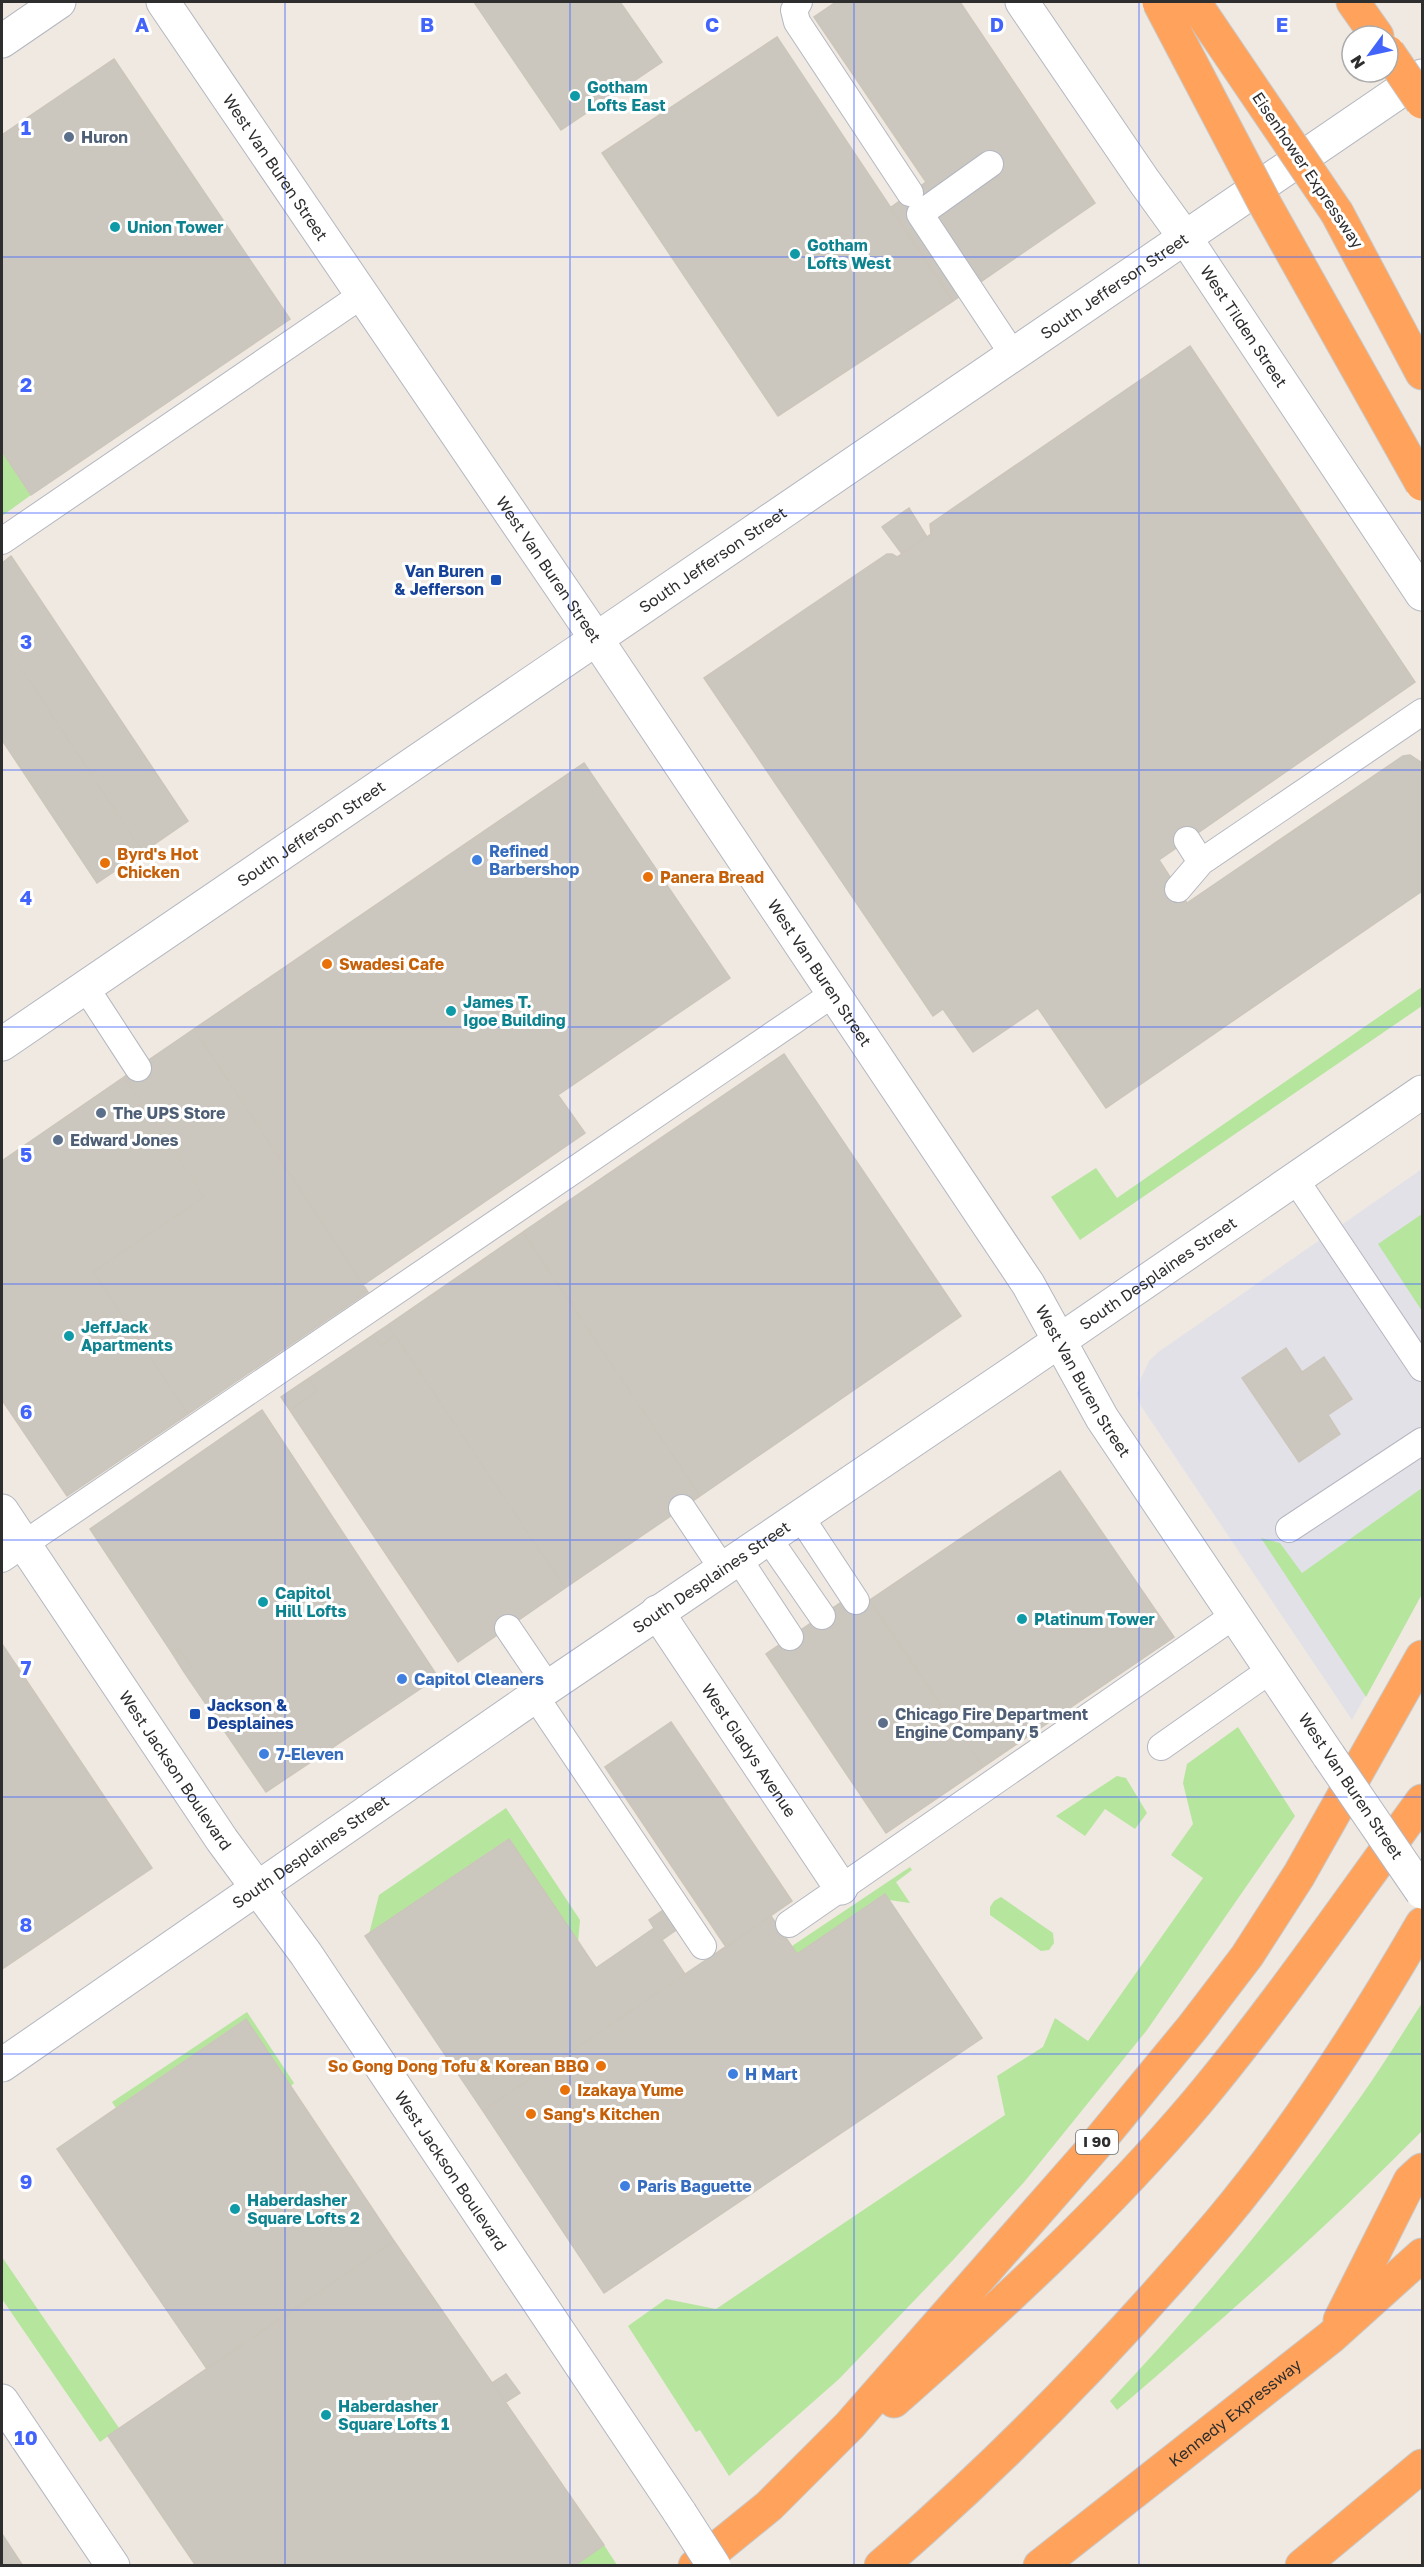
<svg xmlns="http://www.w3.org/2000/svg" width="1424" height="2567" font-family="'Golos Text',sans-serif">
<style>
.industrial{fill:#e3e1e8}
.green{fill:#b6e59e}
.building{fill:#cbc7bf;stroke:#cbc5ba;stroke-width:1.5}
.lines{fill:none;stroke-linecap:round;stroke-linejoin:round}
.lane-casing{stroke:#b4b7c1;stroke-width:28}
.street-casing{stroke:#b4b7c1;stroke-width:35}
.secondary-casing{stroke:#b4b7c1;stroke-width:35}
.highway-casing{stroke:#c9c9c9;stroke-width:35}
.lane{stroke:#fff;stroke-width:26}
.street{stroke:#fff;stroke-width:33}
.secondary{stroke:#fff;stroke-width:33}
.highway{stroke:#ffa35c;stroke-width:33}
.secondary-bridge-casing{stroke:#b4b7c1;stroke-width:35;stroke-linecap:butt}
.highway-bridge-casing{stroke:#c9c9c9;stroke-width:35;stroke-linecap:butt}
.secondary-bridge{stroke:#fff;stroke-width:33}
.highway-bridge{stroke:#ffa35c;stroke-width:33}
.grid{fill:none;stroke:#4264fb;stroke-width:1.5;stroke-opacity:0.55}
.culture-dot{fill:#0f9aa8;stroke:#fff;stroke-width:2}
.service-dot{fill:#5c6f8a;stroke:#fff;stroke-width:2}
.transit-dot{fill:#1a4fb4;stroke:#fff;stroke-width:2}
.shop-dot{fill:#3f7fe0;stroke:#fff;stroke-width:2}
.food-dot{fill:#e8710a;stroke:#fff;stroke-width:2}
.labels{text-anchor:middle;stroke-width:6;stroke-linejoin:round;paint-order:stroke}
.shield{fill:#fff;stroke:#6d6d6d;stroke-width:1.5}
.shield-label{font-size:15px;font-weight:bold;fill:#2e2e2e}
.culture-label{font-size:16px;font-weight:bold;fill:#0d838f;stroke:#fff;text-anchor:start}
.service-label{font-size:16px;font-weight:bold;fill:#4e5e75;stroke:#fff;text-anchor:start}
.street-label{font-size:16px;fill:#2e2e2e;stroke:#fff}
.transit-label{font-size:16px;font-weight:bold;fill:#164399;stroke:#fff;text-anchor:end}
.shop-label{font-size:16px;font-weight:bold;fill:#366cbe;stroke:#fff;text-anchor:start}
.food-label{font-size:16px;font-weight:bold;fill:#c56008;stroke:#fff;text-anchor:start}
.grid-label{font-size:20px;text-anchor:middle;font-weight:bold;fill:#4264fb;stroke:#fff;stroke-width:6;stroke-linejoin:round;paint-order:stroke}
</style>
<rect width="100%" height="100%" fill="#efe9e1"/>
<path class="industrial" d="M 1422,1169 L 1422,1594 L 1352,1720 L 1141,1406 L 1137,1394 L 1141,1378 L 1149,1361 L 1157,1353 Z"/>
<path class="green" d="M 2,451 L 31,495 L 2,516 Z
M 1422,987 L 1422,1006 L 1080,1240 L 1051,1197 L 1096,1168 L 1117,1198 Z
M 1422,1214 L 1422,1311 L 1378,1244 Z
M 1422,1488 L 1422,1594 L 1366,1697 L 1261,1538 L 1280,1543 L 1302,1573 Z
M 1238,1727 L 1295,1816 L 1147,2030 L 1025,2181 L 954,2259 L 839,2379 L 729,2476 L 700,2430 L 696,2432 L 628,2326 L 666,2299 L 716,2309 L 1005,2115 L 997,2076 L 1043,2047 L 1055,2018 L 1088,2041 L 1203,1878 L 1171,1855 L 1193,1824 L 1183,1783 L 1187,1764 Z
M 1117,1776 L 1126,1778 L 1147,1813 L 1135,1829 L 1105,1809 L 1085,1836 L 1056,1816 Z
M 506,1808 L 580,1920 L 578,1942 L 508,1839 L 369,1934 L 379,1895 Z
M 910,1867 L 912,1870 L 896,1882 L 910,1903 L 889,1900 L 885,1894 L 797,1954 L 792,1946 Z
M 1001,1897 L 1053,1933 L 1054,1943 L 1049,1950 L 1041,1951 L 990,1915 L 990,1907 L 994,1901 Z
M 1422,2003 L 1422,2131 C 1325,2229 1222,2320 1117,2410 L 1110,2401 C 1201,2305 1285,2203 1362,2095 C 1383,2065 1402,2034 1422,2003 Z
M 247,2012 L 294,2083 L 291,2086 L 245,2019 L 116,2108 L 112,2102 Z
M 2,2257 L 119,2428 L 100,2442 L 2,2299 Z
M 604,2545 L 617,2565 L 574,2566 Z"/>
<path class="building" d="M 474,2 L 620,2 L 662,62 L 561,130 Z
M 836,2 L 960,2 L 1095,203 L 953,301 L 890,208 L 926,182 L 814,17 Z
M 777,37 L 953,301 L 778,416 L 602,153 Z
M 114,59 L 290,319 L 31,495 L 2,451 L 2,135 Z
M 1190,346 L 1415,682 L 1159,860 L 1187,903 L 1403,756 L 1410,755 L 1422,763 L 1422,891 L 1106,1108 L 1038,1008 L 973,1052 L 943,1009 L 933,1016 L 704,678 L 887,554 L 892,554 L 897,557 L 915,545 L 931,534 L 930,524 Z
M 909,508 L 927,537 L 902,554 L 882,527 Z
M 11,556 L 188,821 L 143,852 L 2,640 L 2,563 Z
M 2,640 L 143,852 L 97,883 L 2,740 Z
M 584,763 L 730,978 L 558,1095 L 585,1133 L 363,1285 L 194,1029 Z
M 194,1029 L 368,1292 L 188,1414 L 93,1272 L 204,1197 L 124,1077 Z
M 784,1054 L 961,1316 L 700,1496 L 523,1232 Z
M 124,1077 L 204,1197 L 93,1272 L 188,1414 L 67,1496 L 2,1400 L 2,1161 Z
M 523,1232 L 700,1496 L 565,1588 L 388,1325 Z
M 388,1325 L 565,1588 L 458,1662 L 281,1397 Z
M 388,1325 L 395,1335 L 381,1346 L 373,1335 Z
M 1286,1348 L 1302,1372 L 1324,1357 L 1352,1399 L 1328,1415 L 1340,1434 L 1299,1462 L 1242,1378 Z
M 309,1378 L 317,1391 L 290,1410 L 281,1397 Z
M 262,1410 L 438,1677 L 266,1792 L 184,1672 L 192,1667 L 185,1657 L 178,1648 L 172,1653 L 90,1529 Z
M 1060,1471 L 1174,1637 L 983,1767 L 870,1600 Z
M 865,1594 L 983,1767 L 886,1833 L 766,1654 L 840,1603 L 844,1609 Z
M 2,1644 L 152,1868 L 2,1969 Z
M 178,1648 L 192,1667 L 184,1672 L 172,1653 Z
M 671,1722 L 792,1901 L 726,1947 L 605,1767 Z
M 509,1839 L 596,1968 L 654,1928 L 649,1920 L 666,1908 L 679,1928 L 662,1940 L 685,1974 L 483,2111 L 365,1936 Z
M 885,1894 L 982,2038 L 604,2293 L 483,2111 L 771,1916 L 797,1954 Z
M 246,2019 L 394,2241 L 207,2369 L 57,2149 Z
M 394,2241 L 604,2545 L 574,2566 L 196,2566 L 108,2436 Z
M 506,2374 L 520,2393 L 506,2402 L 492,2383 Z
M 2,2534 L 23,2566 L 2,2566 Z"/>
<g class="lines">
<defs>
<path id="lane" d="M 799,2 L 794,10 L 797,22 L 910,193
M 990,164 L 920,214 L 1014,356
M 2,541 L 362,295
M 1187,840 L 1201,862
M 1178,889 L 1201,862 L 1422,712
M 86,988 L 138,1068
M 1295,1179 L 1422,1368
M 682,1508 L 722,1568
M 800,1516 L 856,1601
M 1289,1529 L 1422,1441
M 768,1538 L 822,1616
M 738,1558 L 790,1637
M 2,1559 L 833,994
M 508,1628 L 548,1687
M 535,1696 L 703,1946
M 1161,1747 L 1272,1669
M 789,1924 L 1235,1615"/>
<g id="street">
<path id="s1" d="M 1022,2 L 1144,181 L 1186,239 L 1422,594"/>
<path id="s2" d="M 657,1612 L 841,1888"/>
<path d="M 2,2401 L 113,2566"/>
</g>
<g id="secondary">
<path id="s3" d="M 163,2 L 597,640 L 1028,1284 L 1102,1418 L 1329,1756"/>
<path d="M 2,41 L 59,2"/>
<path id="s4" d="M 2,1044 L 1422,76"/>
<path id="s5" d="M 2,1511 L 222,1840 L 306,1954 L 680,2513"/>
<path id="s6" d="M 2,2065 L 535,1696 L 1008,1376 L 1422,1092"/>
</g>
<g id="highway">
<path d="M 1353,2 L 1377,36"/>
<path d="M 1337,213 L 1422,373"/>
<path d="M 1340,2320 L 1410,2181 L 1422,2170"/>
<path d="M 894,2401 C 1000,2307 1105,2211 1197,2102 C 1277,2006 1348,1902 1422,1801"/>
<path d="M 695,2566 L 769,2506 L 850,2425 L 1094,2147 L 1192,2028 L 1247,1956 L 1299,1875 L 1422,1657"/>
<path d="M 881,2566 C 1002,2462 1115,2345 1218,2224 C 1294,2134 1363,2026 1422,1924"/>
<path id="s7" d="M 1040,2566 L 1331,2337 L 1422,2255"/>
<path d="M 1302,2566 L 1422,2466"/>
</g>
</defs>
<use href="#lane" class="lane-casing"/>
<use href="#street" class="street-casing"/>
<use href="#secondary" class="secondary-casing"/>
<use href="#highway" class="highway-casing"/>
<use href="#lane" class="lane"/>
<use href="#street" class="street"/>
<use href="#secondary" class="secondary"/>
<use href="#highway" class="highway"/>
<defs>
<path id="secondary-bridge" d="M 1329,1756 L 1422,1892
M 680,2513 L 714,2566"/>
<path id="highway-bridge" d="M 1159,2 L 1266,206 L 1422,484
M 1194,2 L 1337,213
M 1388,52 L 1422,102"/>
</defs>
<use href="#secondary-bridge" class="secondary-bridge-casing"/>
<use href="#highway-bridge" class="highway-bridge-casing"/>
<use href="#secondary-bridge" class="secondary-bridge"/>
<use href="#highway-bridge" class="highway-bridge"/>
</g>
<path class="grid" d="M 285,2 L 285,2566M 570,2 L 570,2566M 854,2 L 854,2566M 1139,2 L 1139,2566M 2,257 L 1422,257M 2,513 L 1422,513M 2,770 L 1422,770M 2,1027 L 1422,1027M 2,1284 L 1422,1284M 2,1540 L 1422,1540M 2,1797 L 1422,1797M 2,2054 L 1422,2054M 2,2310 L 1422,2310"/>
<g class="culture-dot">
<circle cx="575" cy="96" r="6"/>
<circle cx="115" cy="227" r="6"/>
<circle cx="795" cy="254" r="6"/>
<circle cx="451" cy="1011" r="6"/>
<circle cx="69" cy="1336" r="6"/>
<circle cx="263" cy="1602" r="6"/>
<circle cx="1022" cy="1619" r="6"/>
<circle cx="235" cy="2209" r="6"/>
<circle cx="326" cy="2415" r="6"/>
</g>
<g class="service-dot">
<circle cx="69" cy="137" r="6"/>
<circle cx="101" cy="1113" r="6"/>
<circle cx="58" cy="1140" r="6"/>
<circle cx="883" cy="1723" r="6"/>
</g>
<g class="transit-dot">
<rect x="490" y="574" width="12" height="12" rx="3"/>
<rect x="189" y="1708" width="12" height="12" rx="3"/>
</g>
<g class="shop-dot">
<circle cx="477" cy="860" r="6"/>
<circle cx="402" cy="1679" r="6"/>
<circle cx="264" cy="1754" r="6"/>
<circle cx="733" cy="2074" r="6"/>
<circle cx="625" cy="2186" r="6"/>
</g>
<g class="food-dot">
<circle cx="105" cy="863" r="6"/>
<circle cx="648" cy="877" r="6"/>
<circle cx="327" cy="964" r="6"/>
<circle cx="601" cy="2066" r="6"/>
<circle cx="565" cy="2090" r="6"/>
<circle cx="531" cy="2114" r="6"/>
</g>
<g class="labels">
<rect class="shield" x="1076" y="2130" width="42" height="24" rx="4.5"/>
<g class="shield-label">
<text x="1097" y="2147">I 90</text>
</g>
<g class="culture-label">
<text x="587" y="93">Gotham<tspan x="587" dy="18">Lofts East</tspan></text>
<text x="127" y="233">Union Tower</text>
<text x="807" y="251">Gotham<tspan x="807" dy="18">Lofts West</tspan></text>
<text x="463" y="1008">James T.<tspan x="463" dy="18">Igoe Building</tspan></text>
<text x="81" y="1333">JeffJack<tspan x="81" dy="18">Apartments</tspan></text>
<text x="275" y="1599">Capitol<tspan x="275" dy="18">Hill Lofts</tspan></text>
<text x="1034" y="1625">Platinum Tower</text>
<text x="247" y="2206">Haberdasher<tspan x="247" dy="18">Square Lofts 2</tspan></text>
<text x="338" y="2412">Haberdasher<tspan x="338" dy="18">Square Lofts 1</tspan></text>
</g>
<g class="service-label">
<text x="81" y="143">Huron</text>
<text x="113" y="1119">The UPS Store</text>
<text x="70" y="1146">Edward Jones</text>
<text x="895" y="1720">Chicago Fire Department<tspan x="895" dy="18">Engine Company 5</tspan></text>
</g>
<g class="street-label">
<text dy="6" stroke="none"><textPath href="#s3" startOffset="200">West Van Buren Street</textPath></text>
<text transform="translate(1308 170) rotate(56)" y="6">Eisenhower Expressway</text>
<text dy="6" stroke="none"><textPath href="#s4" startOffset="1346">South Jefferson Street</textPath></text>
<text dy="6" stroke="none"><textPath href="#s1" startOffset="393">West Tilden Street</textPath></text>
<text dy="6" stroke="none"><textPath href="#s4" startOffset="860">South Jefferson Street</textPath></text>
<text dy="6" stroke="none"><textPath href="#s3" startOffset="686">West Van Buren Street</textPath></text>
<text dy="6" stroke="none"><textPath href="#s4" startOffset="374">South Jefferson Street</textPath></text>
<text dy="6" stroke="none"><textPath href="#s3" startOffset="1172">West Van Buren Street</textPath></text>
<text dy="6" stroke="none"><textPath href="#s6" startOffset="1401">South Desplaines Street</textPath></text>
<text dy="6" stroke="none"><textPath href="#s3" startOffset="1658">West Van Buren Street</textPath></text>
<text dy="6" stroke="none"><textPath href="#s6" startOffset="861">South Desplaines Street</textPath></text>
<text dy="6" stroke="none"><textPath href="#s2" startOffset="166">West Gladys Avenue</textPath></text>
<text dy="6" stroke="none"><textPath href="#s5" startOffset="312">West Jackson Boulevard</textPath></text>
<text transform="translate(1351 1786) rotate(56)" y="6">West Van Buren Street</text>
<text dy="6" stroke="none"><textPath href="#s6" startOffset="375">South Desplaines Street</textPath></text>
<text dy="6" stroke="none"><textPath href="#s5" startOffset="798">West Jackson Boulevard</textPath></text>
<text dy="6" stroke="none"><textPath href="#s7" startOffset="248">Kennedy Expressway</textPath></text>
</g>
<g class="transit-label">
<text x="484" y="577">Van Buren<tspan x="484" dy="18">&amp; Jefferson</tspan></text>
<text x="207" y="1711" text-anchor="start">Jackson &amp;<tspan x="207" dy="18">Desplaines</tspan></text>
</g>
<g class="shop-label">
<text x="489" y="857">Refined<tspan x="489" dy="18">Barbershop</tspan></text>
<text x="414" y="1685">Capitol Cleaners</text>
<text x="276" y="1760">7-Eleven</text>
<text x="745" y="2080">H Mart</text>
<text x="637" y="2192">Paris Baguette</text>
</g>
<g class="food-label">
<text x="117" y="860">Byrd's Hot<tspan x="117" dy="18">Chicken</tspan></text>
<text x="660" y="883">Panera Bread</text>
<text x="339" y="970">Swadesi Cafe</text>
<text x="589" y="2072" text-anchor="end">So Gong Dong Tofu &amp; Korean BBQ</text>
<text x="577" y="2096">Izakaya Yume</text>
<text x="543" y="2120">Sang's Kitchen</text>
</g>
</g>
<g class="grid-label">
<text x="142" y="32">A</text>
<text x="427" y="32">B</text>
<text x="712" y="32">C</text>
<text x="997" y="32">D</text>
<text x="1282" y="32">E</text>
<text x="26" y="135">1</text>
<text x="26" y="392">2</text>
<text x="26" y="649">3</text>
<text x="26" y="905">4</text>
<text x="26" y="1162">5</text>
<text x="26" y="1419">6</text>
<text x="26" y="1675">7</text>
<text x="26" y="1932">8</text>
<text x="26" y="2189">9</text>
<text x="26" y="2445">10</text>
</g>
<rect width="1424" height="2567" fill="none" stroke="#2e2e2e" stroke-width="6"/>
<g transform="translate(1370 54) rotate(237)"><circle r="28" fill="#ffffff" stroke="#ababab" stroke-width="1.5"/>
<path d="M0-4.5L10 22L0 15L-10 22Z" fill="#4264fb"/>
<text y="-9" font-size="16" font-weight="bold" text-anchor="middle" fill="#2e2e2e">N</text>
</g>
</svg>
